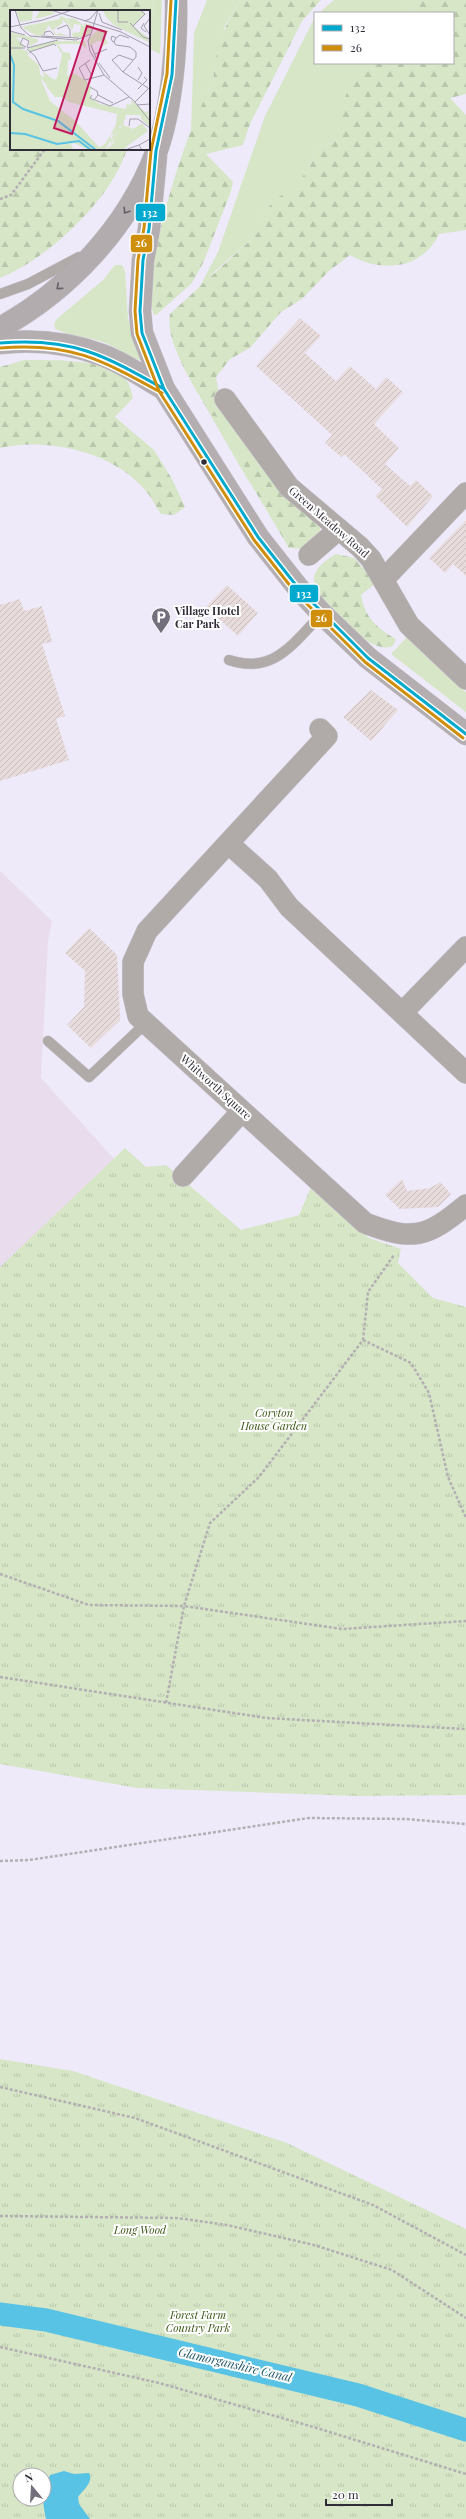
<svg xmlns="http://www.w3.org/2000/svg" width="466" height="2519" font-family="'Playfair Display',serif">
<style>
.education{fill:#e8dced}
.grass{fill:#d6e6c7}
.forest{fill:url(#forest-firs)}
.park{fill:url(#park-tufts);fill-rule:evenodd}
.water{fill:#58c3e5}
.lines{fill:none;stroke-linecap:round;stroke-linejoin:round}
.canal{stroke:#58c3e5;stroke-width:23}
.building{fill:url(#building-hatch)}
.service-casing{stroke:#cac6d1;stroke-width:11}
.minor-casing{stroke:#cac6d1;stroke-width:22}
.primary-casing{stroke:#cac6d1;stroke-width:23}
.trunk-casing{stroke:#cac6d1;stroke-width:23}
.path{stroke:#b4afb2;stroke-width:2.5;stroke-dasharray:3 2;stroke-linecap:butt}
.service{stroke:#b0aaa8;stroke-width:10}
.minor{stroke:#b0aaa8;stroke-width:21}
.primary{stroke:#b4aeb1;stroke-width:22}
.trunk{stroke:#b2acaf;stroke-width:22}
.bus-1-casing{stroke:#fff;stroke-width:6}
.bus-2-casing{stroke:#fff;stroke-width:6}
.bus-1{stroke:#00a9ce;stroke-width:3}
.bus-2{stroke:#cf8e0b;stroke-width:3}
.oneway{stroke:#656068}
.bus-dot{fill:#312d38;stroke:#fff;stroke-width:1.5}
.labels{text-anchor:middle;stroke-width:4;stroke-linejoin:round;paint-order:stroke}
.street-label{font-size:11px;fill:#312d38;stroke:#fff}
.poi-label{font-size:11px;font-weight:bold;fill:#312d38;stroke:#fff;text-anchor:start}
.park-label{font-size:11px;font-style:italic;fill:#3b5513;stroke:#fff}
.water-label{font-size:12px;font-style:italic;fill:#22586a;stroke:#fff}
.inset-river{fill:none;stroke:#58c3e5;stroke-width:2}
.inset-road{fill:none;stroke:#a39eac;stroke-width:1}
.view{fill:#c2185b;fill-opacity:0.15;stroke:#c2185b;stroke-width:2}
.inset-edge{fill:none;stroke:#312d38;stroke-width:2}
.line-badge{stroke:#fff;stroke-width:1.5}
.badge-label{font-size:11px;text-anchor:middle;font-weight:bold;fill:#fff}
</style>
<defs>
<pattern id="forest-firs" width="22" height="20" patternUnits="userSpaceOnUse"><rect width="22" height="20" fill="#d6e6c7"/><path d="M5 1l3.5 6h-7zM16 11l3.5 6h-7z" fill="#b8c6ac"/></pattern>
<pattern id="park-tufts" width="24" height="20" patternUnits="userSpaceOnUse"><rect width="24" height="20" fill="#d6e6c7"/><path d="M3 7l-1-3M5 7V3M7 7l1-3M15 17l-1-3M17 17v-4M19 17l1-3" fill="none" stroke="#b8c6ac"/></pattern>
<pattern id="building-hatch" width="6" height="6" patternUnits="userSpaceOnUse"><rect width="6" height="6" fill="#e8dbdc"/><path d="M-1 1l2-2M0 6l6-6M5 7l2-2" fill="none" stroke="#c7bcbe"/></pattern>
</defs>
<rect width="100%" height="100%" fill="#efeaf9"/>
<path class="education" d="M 0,871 L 52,921 L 48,941 L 41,1078 L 114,1159 L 0,1267 Z"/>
<path class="grass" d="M 153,0 L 162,0 L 160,54 L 150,49 Z
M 207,0 L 240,0 L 225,26 L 216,55 L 213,80 L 191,133 L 194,33 Z
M 334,0 L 404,0 L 415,13 L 319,13 Z
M 315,17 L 315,63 L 378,63 L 338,113 L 338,140 L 316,149 L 310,167 L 292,191 L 280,196 L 265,210 L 257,234 L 214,272 L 197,292 L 218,252 L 265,116 Z
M 115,265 L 122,265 L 125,271 L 128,318 L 141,356 L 140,360 C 131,359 125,353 118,349 C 98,337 75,338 55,329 L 54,324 L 57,319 L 103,280 Z
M 204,404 L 211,415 L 222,412 L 257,459 L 242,466 L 249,482 Z
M 407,637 L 466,692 L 466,712 L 391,654 Z"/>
<path class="forest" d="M 0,0 L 153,0 L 149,72 L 149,11 L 11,11 L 11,149 L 127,149 C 111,200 49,258 0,278 Z
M 240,0 L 321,0 L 302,21 L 250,124 L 243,145 L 206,154 L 233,182 L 231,191 L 204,261 L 192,283 L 156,315 L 154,315 C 139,279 181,152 197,115 C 202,104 208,94 212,82 C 215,74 214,64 216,55 C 220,35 230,18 240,0 Z
M 404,0 L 466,0 L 466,94 L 450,98 L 466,115 L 466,230 L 439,234 C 422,270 381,273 350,255 L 329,271 L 302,299 L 281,312 L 250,348 L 230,359 L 216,377 L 222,412 L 217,417 L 211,415 C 197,392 164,341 170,314 L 257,234 L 265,210 L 280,196 L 292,190 L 310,167 L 316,149 L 338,140 L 338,113 L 352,82 L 378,63 L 453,63 L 453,13 L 415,13 Z
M 24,360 C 47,360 106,359 122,375 C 129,382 131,389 133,398 L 115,417 L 154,450 L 172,479 L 185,507 L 174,515 L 161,514 C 156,507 152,498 146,491 C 114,452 48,437 0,448 L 0,367 Z
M 247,459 L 257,459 L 320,527 L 320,539 L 303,549 L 289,548 L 246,476 L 242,466 Z
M 336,554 L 354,558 L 362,567 L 371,571 L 376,583 L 361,595 C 365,618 377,628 396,639 L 393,646 C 387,648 382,648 375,645 C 359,639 316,599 314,581 C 313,569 327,559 336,554 Z"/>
<path class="park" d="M 125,1148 L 146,1167 L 166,1165 L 241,1230 L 299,1215 L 311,1187 L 369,1238 L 401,1249 L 398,1263 L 433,1298 L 466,1307 L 466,1795 L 356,1796 L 137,1788 L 0,1764 L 0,1267 Z
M 0,2059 L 73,2071 L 287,2143 L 466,2229 L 466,2519 L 0,2519 ZM 20,2475 L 44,2475 L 44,2499 L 20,2499 Z"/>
<path class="water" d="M 64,2471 L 74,2474 L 89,2473 C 94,2482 83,2490 78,2497 L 79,2504 L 90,2519 L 46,2519 C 42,2498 42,2496 50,2475 Z"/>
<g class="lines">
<path class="canal" d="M 0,2314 L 46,2320 L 358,2395 L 466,2430"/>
</g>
<path class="building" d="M 300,318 L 321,336 L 305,353 L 336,381 L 350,366 L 376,389 L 386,377 L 403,392 L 374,424 L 399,448 L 385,464 L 410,486 L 416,480 L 433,496 L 407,527 L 375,496 L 382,489 L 344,454 L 341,457 L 325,443 L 332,435 L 256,366 Z
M 466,520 L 466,576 L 453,564 L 445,573 L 429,558 Z
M 227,585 L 258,613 L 238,636 L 206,607 Z
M 20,599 L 24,611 L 42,606 L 52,642 L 42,644 L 65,716 L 56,719 L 69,760 L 0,781 L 0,605 Z
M 371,690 L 398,710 L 371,741 L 343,717 Z
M 89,928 L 117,955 L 120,1020 L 91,1048 L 67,1025 L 84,1007 L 85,971 L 65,953 Z
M 402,1179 L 407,1191 L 430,1188 L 440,1182 L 451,1194 L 438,1207 L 400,1209 L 385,1195 Z"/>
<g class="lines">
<defs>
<path id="service" d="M 0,294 L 28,284 L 79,257
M 229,660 C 274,675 293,643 322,614
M 48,1041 L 89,1077 L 146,1023"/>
<path id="minor" d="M 225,399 L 289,487 L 360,547 L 371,559 L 409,625 L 466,679
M 309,555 L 339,529
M 383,580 L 466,493
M 320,729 L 327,736 L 147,931 L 133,962 L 133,994 L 138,1016 L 365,1223 C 414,1242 427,1237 466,1205
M 228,843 L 268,879 L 289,907 L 466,1073
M 402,1013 L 466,947
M 183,1176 L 242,1111"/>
<path id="primary" d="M 156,157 L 149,229 L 143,260 L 140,311 L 142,333 L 164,389 L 258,537 L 299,589 L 322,614 L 368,658 L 466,734
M 0,343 C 34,339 70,343 102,355 C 124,363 144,378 164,389"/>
<path id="trunk" d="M 0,328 C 69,290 128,227 156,153 C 172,109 177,46 176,0"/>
</defs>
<use href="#service" class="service-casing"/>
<use href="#minor" class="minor-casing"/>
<use href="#primary" class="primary-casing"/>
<use href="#trunk" class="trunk-casing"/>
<path class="path" d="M 0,199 L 11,195 L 45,149
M 363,1340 L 411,1363 L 429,1393 L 448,1477 L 466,1518
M 0,1574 L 89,1605 L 184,1606 L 210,1523 L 259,1477 L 363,1340 L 368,1292 L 394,1255
M 0,1677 L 266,1718 L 466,1729
M 166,1703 L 184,1606 L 342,1629 L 466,1621
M 0,1861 L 29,1860 L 309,1818 L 406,1819 L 466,1824
M 0,2087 L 135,2118 L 373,2205 L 466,2255
M 0,2216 L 177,2218 L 227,2225 L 314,2245 L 392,2270 L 466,2318
M 0,2347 L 159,2383 L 310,2426 L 466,2474"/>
<use href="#service" class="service"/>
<use href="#minor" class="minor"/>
<use href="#primary" class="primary"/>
<use href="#trunk" class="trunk"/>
<defs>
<path id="bus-1" d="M 176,0 L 172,75 L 156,151 L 149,229 L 143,260 L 140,311 L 142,333 L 164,389 L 258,537 L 299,589 L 368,658 L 466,734
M 0,343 C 72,337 104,355 164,389"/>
<path id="bus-2" d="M 171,0 L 167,74 L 151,151 L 144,228 L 138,260 L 135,311 L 137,334 L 159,391 L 254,540 L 295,592 L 365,662 L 463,738
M 0,348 C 71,342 102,360 162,393"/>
</defs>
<use href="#bus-1" class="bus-1-casing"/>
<use href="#bus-2" class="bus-2-casing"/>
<use href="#bus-1" class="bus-1"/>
<use href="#bus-2" class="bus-2"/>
</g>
<defs><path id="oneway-chevron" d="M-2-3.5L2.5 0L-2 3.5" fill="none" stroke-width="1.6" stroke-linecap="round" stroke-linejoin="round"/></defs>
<g class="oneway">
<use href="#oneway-chevron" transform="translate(126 211) rotate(124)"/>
<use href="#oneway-chevron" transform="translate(59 287) rotate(139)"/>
</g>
<defs>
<symbol id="parking-pin" viewBox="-11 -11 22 30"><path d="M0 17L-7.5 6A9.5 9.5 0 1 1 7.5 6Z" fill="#746f7c" stroke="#fff"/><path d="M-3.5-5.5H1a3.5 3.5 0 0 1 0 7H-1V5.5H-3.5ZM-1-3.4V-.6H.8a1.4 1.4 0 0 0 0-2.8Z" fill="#fff"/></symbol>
</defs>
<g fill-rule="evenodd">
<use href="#parking-pin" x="150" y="606" width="22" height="30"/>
</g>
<circle class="bus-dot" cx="204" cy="462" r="3.5"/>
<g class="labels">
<g class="street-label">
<text transform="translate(329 522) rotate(41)" y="4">Green Meadow Road</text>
<text transform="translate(216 1087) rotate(42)" y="4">Whitworth Square</text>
</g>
<g class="poi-label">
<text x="175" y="615">Village Hotel<tspan x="175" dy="13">Car Park</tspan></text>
</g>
<g class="park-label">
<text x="274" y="1417">Coryton<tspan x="274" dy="13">House Garden</tspan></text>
<text x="140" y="2234">Long Wood</text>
<text x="198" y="2319">Forest Farm<tspan x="198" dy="13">Country Park</tspan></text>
</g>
<g class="water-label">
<text transform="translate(235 2365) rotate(13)" y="4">Glamorganshire Canal</text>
</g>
</g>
<g transform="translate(10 10)">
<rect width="140" height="140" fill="#efeaf9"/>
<path d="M 93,0 L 107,0 L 107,10 L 104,15 L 96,7 ZM 132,113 L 138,121 L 113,139 L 105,128 L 108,118 L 113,117 L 121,121 ZM 18,127 L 49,136 L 60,133 L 64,140 L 15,140 Z" fill="#d6e6c7"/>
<path d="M 6,0 L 28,0 L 23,1 L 22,10 L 10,12 ZM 30,0 L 38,0 L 44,2 L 44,4 L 25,9 ZM 50,6 L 56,8 L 60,17 L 52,9 L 53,13 L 43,20 L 46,24 L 50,23 L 59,26 L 45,25 L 39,15 L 33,25 L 27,26 L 11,17 L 50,9 ZM 57,8 L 65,9 L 73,15 L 75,18 L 74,13 L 82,15 L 82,21 L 76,27 L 63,27 L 62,23 L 70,22 L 71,15 L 64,14 L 62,21 ZM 89,18 L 99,21 L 94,26 L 98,33 L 93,36 L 93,31 L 87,31 L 80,36 L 79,29 ZM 0,22 L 28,29 L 28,32 L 19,36 L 20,30 L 6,27 L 14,36 L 11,39 L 17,41 L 19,44 L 17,45 L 29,55 L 32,77 L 39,91 L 64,110 L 89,137 L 95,134 L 100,126 L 106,114 L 107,104 L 59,92 L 52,87 L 45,87 L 37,77 L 33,62 L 44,70 L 47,68 L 52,45 L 46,34 L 20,41 L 18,38 L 43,31 L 75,31 L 77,39 L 71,34 L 48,34 L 53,42 L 60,43 L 61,50 L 58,50 L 57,66 L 64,63 L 80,75 L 80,88 L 90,94 L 116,99 L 117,94 L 122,95 L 121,90 L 135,102 L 140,101 L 137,104 L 140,106 L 140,117 L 131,109 L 131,105 L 116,105 L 113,115 L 124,119 L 119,121 L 110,116 L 105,125 L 113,138 L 117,136 L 114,140 L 95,140 L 104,133 L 102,128 L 104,123 L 100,126 L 103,132 L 101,134 L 101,130 L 95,140 L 79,140 L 64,133 L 47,136 L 18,127 L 14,140 L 1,120 L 0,114 Z" fill="#d6e6c7"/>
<path d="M 107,0 L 131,0 L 136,4 L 123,16 L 140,29 L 140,33 L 104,15 L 107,10 Z" fill="#d6e6c7"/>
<path d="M 0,39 L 14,40 L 17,42 L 16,46 L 27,56 L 29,64 L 35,68 L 33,62 L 54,77 L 56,67 L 67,64 L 70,69 L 74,68 L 82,79 L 78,82 L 79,90 L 84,94 L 131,102 L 134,105 L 106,103 L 59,90 L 42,81 L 30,67 L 40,91 L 66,112 L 90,140 L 79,140 L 67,132 L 47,136 L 18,127 L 15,140 L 0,140 L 0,120 L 4,119 L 0,114 Z" fill="#d6e6c7"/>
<path class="inset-river" d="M 0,44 L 4,55 L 3,92 L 13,99 L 48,111 L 86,140M 0,123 L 15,124 L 47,134 L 69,131 L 81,140"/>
<path class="inset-road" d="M 5,0 L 11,18 L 20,26 L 66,30 L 81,24 L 88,0M 41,0 L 111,22 L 140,37M 108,0 L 108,12 L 118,12M 89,3 L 92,12 L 112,20M 140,8 L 134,16 L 140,25M 74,11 L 80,9 L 87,1M 120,13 L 133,27 L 140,29M 134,13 L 131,18 L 136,22M 123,16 L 135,4 L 130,0M 0,17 L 33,10 L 62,0M 47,19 L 57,15 L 60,20 L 60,27M 0,21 L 15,25M 81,24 L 78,31 L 80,41 L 94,65 L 124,91 L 140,111M 34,25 L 35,22 L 40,21 L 44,25M 31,26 L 69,28M 106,28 L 110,25 L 119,28M 104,32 L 106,28 L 102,26 L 101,29 L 103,32 L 104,32 L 105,34 L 106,35 L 120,37 L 126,42 L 126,47 L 113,62M 81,35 L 86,48M 16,37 L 10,34 L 13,28 L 19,31 L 17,37M 0,38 L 15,38M 17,38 L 48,30M 17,39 L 25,46 L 33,61 L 47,58M 19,42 L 44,34 L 46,36M 85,44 L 97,39M 80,50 L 69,58 L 75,70 L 94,65M 123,50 L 109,45 L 102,50 L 113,62 L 138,78M 75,53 L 82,66M 89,53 L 100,68M 128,70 L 132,63 L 128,57M 80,77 L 87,81 L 88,85M 128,79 L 137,70 L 134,67M 82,85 L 80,88 L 84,90 L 88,85M 88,85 L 103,93M 85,90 L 100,96 L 119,87M 125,92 L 140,77M 127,95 L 140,94M 119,116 L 120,109 L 128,109 L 140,118M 115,140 L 129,135M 132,140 L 129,135 L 140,129"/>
<path class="view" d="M 77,16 L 96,22 L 62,124 L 44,118 Z"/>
<rect width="140" height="140" class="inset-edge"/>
</g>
<g class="line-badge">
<rect x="135" y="203" width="31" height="19" rx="4" fill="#00a9ce"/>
<rect x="130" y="234" width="23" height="19" rx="4" fill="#cf8e0b"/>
<rect x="289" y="584" width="30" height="19" rx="4" fill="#00a9ce"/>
<rect x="310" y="609" width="23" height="19" rx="4" fill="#cf8e0b"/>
</g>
<g class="badge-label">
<text x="150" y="217">132</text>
<text x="141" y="247">26</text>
<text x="304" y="598">132</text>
<text x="321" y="622">26</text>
</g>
<rect x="314" y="12" width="140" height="52" fill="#ffffff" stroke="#adabaf"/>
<rect x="322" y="25" width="20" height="6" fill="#00a9ce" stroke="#adabaf"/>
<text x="350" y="32" font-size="12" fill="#312d38">132</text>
<rect x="322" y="45" width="20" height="6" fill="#cf8e0b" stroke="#adabaf"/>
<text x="350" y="52" font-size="12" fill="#312d38">26</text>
<g transform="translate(32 2487) rotate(342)"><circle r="19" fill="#ffffff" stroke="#adabaf"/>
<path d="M0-3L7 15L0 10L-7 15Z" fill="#746f7c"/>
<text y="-6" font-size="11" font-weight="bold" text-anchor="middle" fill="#312d38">N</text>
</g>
<path d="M326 2499v6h66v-6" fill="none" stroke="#312d38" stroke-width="2"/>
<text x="332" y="2499" font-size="12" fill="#312d38" stroke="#ffffff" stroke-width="3" paint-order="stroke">20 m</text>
</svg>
